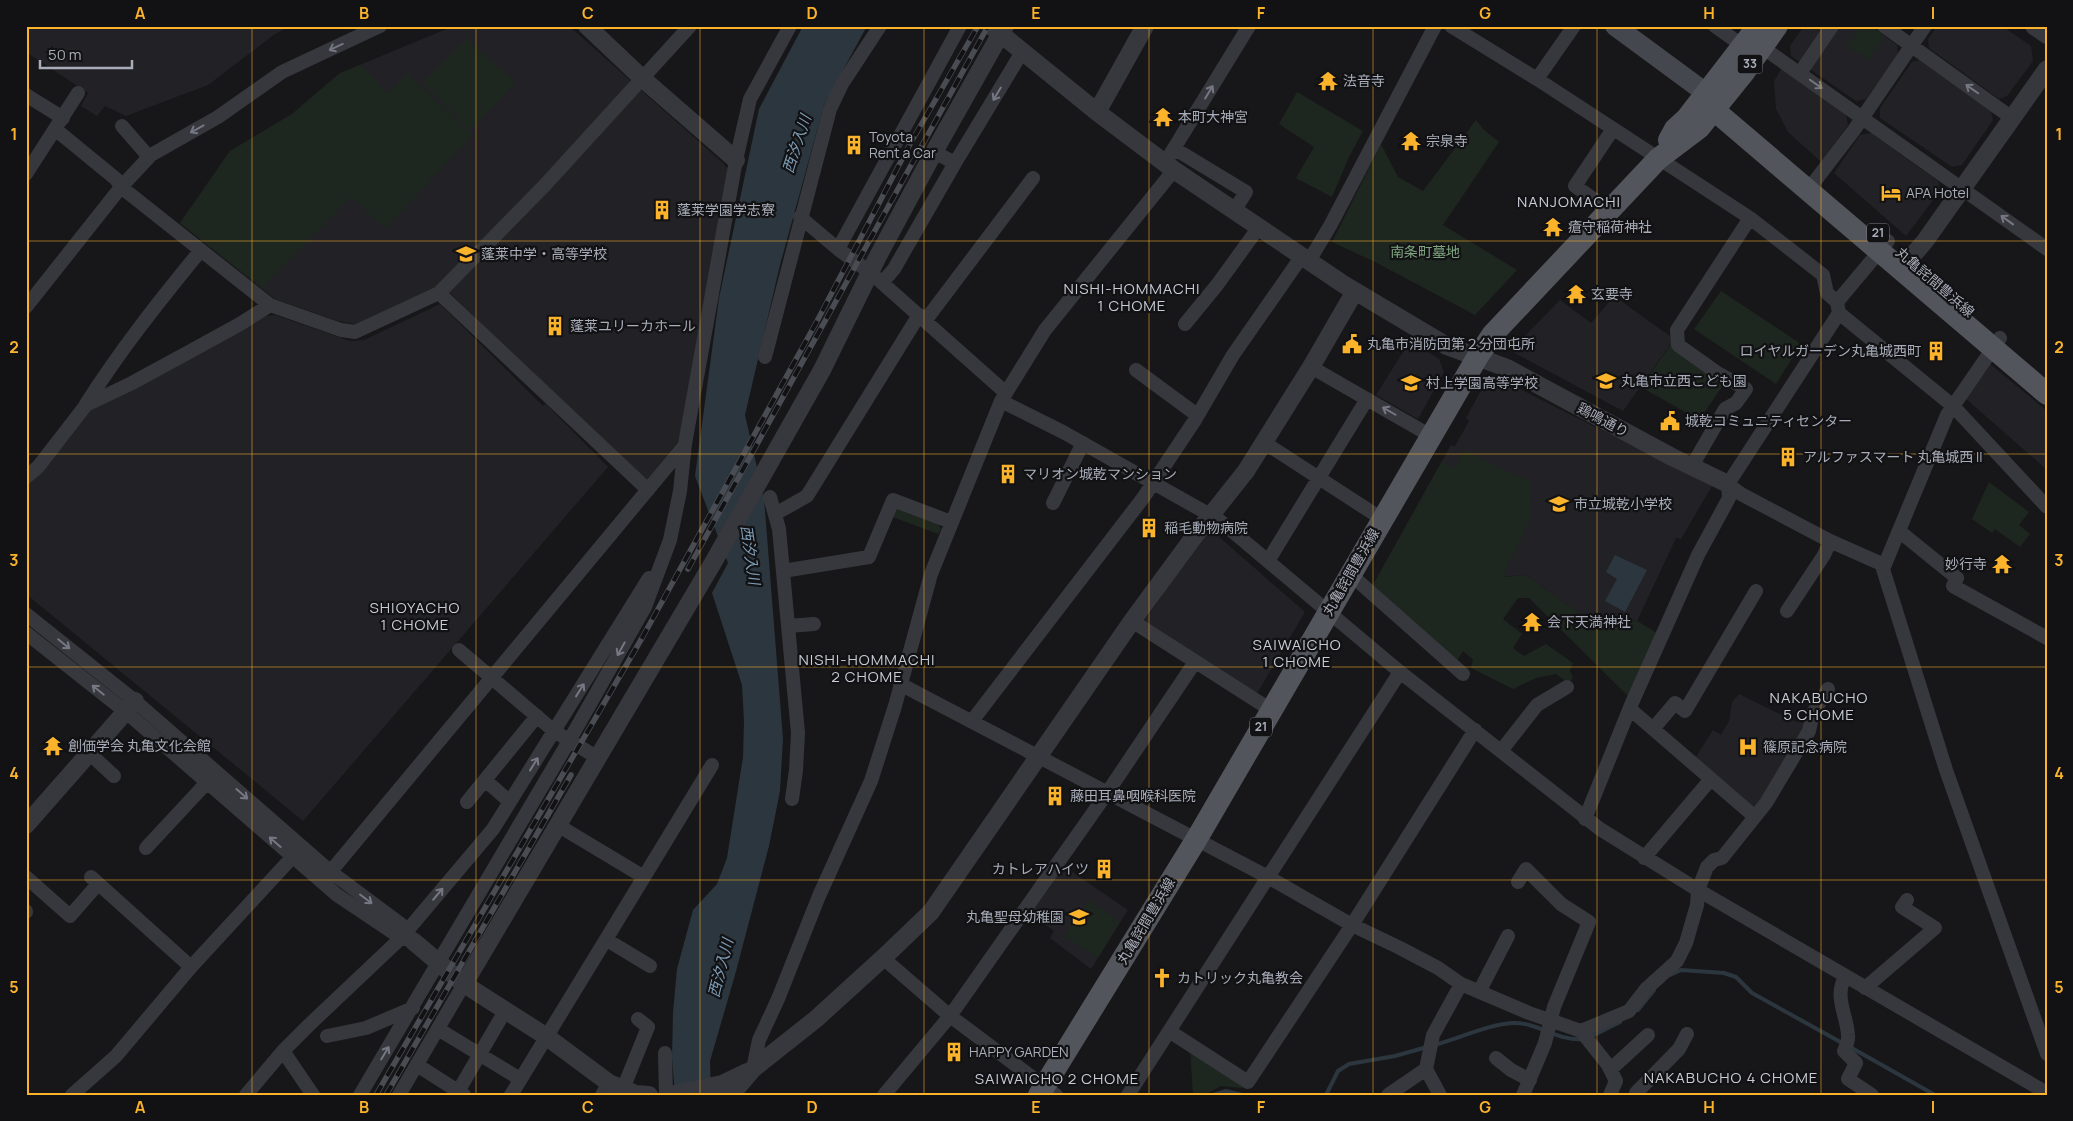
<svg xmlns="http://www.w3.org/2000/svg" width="2073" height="1121" font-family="Manrope,'Noto Sans JP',sans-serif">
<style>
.built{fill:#222226}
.green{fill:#1e271f}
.water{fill:#2c363e}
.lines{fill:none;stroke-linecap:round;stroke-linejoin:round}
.stream{stroke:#2c363e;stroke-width:4}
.minor{stroke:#37383e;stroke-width:14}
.tertiary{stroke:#37383e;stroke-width:18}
.secondary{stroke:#45474e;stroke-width:20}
.primary{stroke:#53555d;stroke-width:22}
.rail-casing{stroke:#4a4c53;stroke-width:5.5}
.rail{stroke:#121214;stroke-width:4;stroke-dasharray:11;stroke-linecap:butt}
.oneway{stroke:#757882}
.grid{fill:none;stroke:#fbb32c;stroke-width:1;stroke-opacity:0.55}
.labels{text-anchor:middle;stroke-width:4.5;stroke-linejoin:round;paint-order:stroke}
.shield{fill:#121214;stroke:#7b7e88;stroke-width:1}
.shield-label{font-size:12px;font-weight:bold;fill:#a8adb9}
.poi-label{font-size:14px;fill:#a8adb9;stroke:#121214;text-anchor:start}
.park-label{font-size:14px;fill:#7ea580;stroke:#121214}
.street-label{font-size:14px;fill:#a8adb9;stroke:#121214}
.water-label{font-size:15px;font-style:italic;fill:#7d9cb6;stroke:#121214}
.neighbourhood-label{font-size:15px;letter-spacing:1px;fill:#c9ccd5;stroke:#121214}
.neatline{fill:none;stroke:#fbb32c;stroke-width:2}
.grid-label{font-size:16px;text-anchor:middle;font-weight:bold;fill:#fbb32c}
</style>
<rect width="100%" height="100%" fill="#171719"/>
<path class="built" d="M 26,26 L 290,26 L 275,34 L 208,85 L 126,116 L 105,106 L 97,116 L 81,106 L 88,93 L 26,52 Z
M 454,26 L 569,26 L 724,164 L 728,170 L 679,440 L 647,480 L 643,481 L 442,285 L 361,325 L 338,321 L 275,299 L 180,223 L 230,151 L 292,114 L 340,73 Z
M 1804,26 L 1871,26 L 1897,45 L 1898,54 L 1866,99 L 1856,101 L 1791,56 L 1790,46 Z
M 1937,26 L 2002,26 L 2031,46 L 2033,61 L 2007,96 L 1999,99 L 1929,48 L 1928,39 Z
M 1919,60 L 1991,111 L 1993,120 L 1962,165 L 1952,167 L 1880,118 L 1880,108 L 1912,62 Z
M 1782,68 L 1846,114 L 1848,125 L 1821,162 L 1788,132 L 1776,109 L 1774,81 Z
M 1871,133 L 1938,181 L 1940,191 L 1906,236 L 1834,173 L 1860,135 Z
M 1614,296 L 1674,339 L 1623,411 L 1513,352 L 1512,349 L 1560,300 L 1591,323 Z
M 440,304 L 543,406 L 546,404 L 608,467 L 303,821 L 26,594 L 26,484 L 86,413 L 263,316 L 275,315 L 350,341 L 364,340 Z
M 1410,341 L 1439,359 L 1444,372 L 1418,419 L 1376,395 Z
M 1990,364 L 2047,411 L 2047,470 L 1965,398 Z
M 1502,380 L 1712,486 L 1681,539 L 1676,538 L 1637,621 L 1587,618 L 1526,575 L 1373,585 L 1451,445 L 1455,446 L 1469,421 L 1466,418 L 1484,385 Z
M 1209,528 L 1305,612 L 1255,697 L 1144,621 Z
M 1739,694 L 1794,721 L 1805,723 L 1802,735 L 1756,810 L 1694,760 L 1713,730 L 1721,735 L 1729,721 L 1732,702 Z
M 1062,865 L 1128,910 L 1091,969 L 1050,938 L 1054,931 L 1028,912 Z"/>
<path class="green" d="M 1861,26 L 1871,26 L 1885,36 L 1868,60 L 1847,46 Z
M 467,39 L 516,83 L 470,130 L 423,83 Z
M 361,65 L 388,93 L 407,73 L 473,135 L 385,229 L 351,197 L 262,288 L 180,223 L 230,151 L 292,114 L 340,73 Z
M 1297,92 L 1363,131 L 1349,157 L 1332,197 L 1296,178 L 1314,147 L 1279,124 Z
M 1476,120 L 1484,130 L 1499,142 L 1443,225 L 1517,270 L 1475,315 L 1375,262 L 1332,242 L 1381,144 L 1398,177 L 1423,191 Z
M 1721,291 L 1801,344 L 1776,384 L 1694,329 Z
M 1671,344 L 1726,381 L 1699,420 L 1641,387 Z
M 1463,451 L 1533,483 L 1530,488 L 1532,517 L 1503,577 L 1526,575 L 1587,618 L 1637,621 L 1657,633 L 1629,697 L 1529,598 L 1518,598 L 1503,619 L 1522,634 L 1513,648 L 1524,656 L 1546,644 L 1573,663 L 1570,671 L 1573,678 L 1568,683 L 1556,674 L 1536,678 L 1513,689 L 1471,668 L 1473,660 L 1463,651 L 1456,662 L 1373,585 L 1442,461 L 1454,468 Z
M 1989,482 L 2029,512 L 2019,525 L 2030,534 L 2020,547 L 1995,529 L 1992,533 L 1972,519 Z
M 899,508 L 937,522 L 941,529 L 938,534 L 890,516 L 893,510 Z
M 1089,901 L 1120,921 L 1098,958 L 1065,936 Z
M 1190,1049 L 1244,1085 L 1242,1088 L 1221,1086 L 1204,1095 L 1193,1095 Z"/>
<path class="water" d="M 803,26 L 867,26 L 824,105 L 780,265 L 745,415 L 764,498 L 783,739 L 780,791 L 769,846 L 735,975 L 710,1061 L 711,1095 L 675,1095 L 672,1058 L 673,1012 L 677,969 L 693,910 L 717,884 L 727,858 L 743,757 L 744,722 L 742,685 L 712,593 L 728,563 L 695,476 L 719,298 L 759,109 Z
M 1615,555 L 1647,570 L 1625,612 L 1605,601 L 1617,579 L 1606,572 Z"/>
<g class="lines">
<path class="stream" d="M 1670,975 L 1681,970 L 1724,973 L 1736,977 L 1752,993 L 1844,1044
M 1638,1010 L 1654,990
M 1590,1037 L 1620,1022
M 1434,1045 C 1457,1039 1490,1024 1513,1023 C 1538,1022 1558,1042 1584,1039
M 1850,1047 L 1935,1095
M 1213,1095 L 1226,1091 L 1242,1095
M 1326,1095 L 1338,1071 L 1349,1064 L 1395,1056 L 1427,1047"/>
<path class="minor" d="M 1451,26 L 1537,79 L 1750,218 L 1823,275 L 1827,293 L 1837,302
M 1715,26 L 1743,46
M 1884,26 L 2012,118
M 1762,47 L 2047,249
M 1800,73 L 1832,26
M 1537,79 L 1574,26
M 26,95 L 63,118
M 122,126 L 149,157
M 55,129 L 116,179 L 121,187 L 270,305 L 341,330 L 355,332 L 439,293 L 545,185 L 690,26
M 1175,149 L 1246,192 L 1234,211
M 955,163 L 1022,52
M 1165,163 L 1249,26
M 26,174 L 78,93
M 1808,190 L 1854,130 L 1925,26
M 1609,210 L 1575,186 L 1613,129
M 800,217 L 838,249 L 871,273 L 1006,393
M 838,249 L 960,26
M 1309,261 L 1330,226 L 1435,26
M 882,283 L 894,269 L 955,163 L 934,152
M 439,293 L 648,490
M 26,307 L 121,187 L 151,155 L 218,117 L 282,72 L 380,26
M 1839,313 L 1953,406 L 2047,507
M 925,321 L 1033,178
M 1185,324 L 1217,285 L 1259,227
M 2000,338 L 1947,415 L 1883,569 L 1946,770 L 2047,1054
M 765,357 L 830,109 L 842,84 L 880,26
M 1311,367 L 1431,436
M 1136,370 L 1197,415
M 1001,401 L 1063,432 L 1219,520 L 1400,672 L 1600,829 L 1698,890 L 2047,1093
M 86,404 C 121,349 160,300 201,250
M 1265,443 L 1382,519
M 1692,466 L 1725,409 L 1736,403 L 1746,389 L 1716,372 L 1678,345 L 1677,330 L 1750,218
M 26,477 L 38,467 L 86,405 L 132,383 L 189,352 L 240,324 L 270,305
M 1728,484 L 1741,494 L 1830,541 L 1884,565
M 770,497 L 779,529 L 798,733 L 796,770 L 792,799
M 1053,503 L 1083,443
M 775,514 L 807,496 L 919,315
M 1899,531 L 1957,578 L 1953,586 L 2047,638
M 1268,561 L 1367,399
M 783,571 L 869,557 L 893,500 L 951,522
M 1350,574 L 1463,674
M 1787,611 L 1824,555 L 1830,541
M 26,614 L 135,701 L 331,872 L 402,925 L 411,938
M 1132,621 L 1271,710
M 788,626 L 814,624
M 26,633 L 126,712 L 337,895 L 401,938 L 410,940
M 459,650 L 554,731 L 598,758
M 900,684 L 1268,877 L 1352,925 L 1400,948 L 1438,968 L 1461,984 L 1529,1013 L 1581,1031 L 1608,1065 L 1616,1081 L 1610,1095
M 1630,709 L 1755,817
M 972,721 L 1143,498 L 1195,420 L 1233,355 L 1302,256
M 1653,729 L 1675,703 L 1685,711 L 1756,591
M 1501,751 L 1537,705 L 1567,687
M 89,753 L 114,776
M 485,780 L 510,802
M 467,802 L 537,716
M 1585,819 L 1631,705 L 1698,555 L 1729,498 L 1728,484 L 1839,313 L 1837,302 L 1888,241
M 146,848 L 212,777
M 1644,858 L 1711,779
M 26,877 L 70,916 L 98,884
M 91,877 L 191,967
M 644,877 L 712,765
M 322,882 L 685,445
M 1518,882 L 1526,869 L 1561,904 L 1589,922 L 1554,1007 L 1545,1043 L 1523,1095
M 26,911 L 26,912
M 607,940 L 650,966
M 883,958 L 950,1016 L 1056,1095
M 1846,976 C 1833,995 1847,1015 1848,1035 C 1849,1040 1846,1046 1844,1051 L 1856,1063 L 1848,1079 L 1872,1095
M 1865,988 L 1935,928 L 1902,907 L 1907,900
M 1479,992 L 1508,936
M 438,1029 L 520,1079
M 1169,1031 L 1248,1082 L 1352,925 L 1475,730
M 1581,1031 L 1629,1011 L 1646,989 L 1677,961 L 1686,943 L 1697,905 L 1698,890 L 1707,867 L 1714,860 L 1722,858 L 1766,803 L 1809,731 L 1813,713 L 1828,689
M 327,1036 L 366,1028 L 413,1008
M 283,1051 L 313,1095
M 665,1053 L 666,1095
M 1496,1058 L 1511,1070 L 1530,1080
M 417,1065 L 464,1095
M 753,1069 L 759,1040 L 778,999 L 819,896 L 871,781 L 895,706 L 931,574 L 1001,401 L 1045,330 L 1174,170
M 1611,1069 L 1648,1035
M 623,1089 L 648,1027 L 638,1019
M 1636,1093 L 1679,1049 L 1687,1034
M 72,1095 L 116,1056 L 191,967 L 298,851
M 246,1095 L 283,1051 L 309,1025 L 401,938 L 493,829 L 649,578
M 360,1095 L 569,741 L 645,607 L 670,540 L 680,491 L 685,444 L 736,160 L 750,99 L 790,26
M 399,1095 L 464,984
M 456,1095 L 505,1011
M 511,1095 L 644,877 L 559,826
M 602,1095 L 609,1083
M 884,1095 L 950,1016 L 1107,793 L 1195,662
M 1128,1095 L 1400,672
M 1388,1095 L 1426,1069
M 1440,1095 L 1426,1069 L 1433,1035 L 1461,984"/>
<path class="tertiary" d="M 587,26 L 643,79 L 736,160
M 991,26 L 1097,112 L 1174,170 L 1343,284 L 1447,346 L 1507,368 L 1672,457 L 1728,484
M 2034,26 L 2047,35
M 1097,112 L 1145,26
M 1901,269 L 1925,241 L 2047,69
M 26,825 L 135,701
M 413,941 L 464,984 L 547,1037 L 609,1083 L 636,1094 L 649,1095
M 464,984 L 714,561 L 822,370 L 877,258 L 934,152 L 1005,26
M 671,1095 L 722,1084 L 747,1072
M 731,1095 L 753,1069 L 816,1019 L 883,958 L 931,912 L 1132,621 L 1196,534 L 1246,471 L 1311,367 L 1355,291"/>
<path class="secondary" d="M 1615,26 L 1706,93"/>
<path class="primary" d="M 1706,93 L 1714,110 L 2047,394
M 1669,140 L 1675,129 L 1687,118 L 1758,26
M 1039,1095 L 1196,840 L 1478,356 L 1493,334 L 1658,159 L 1699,128 L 1745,71 L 1777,26"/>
<defs>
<path id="rail" d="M 688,569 L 988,26
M 376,1095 L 642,638 L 816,323 L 910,144 L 978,26
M 386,1095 L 571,775"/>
</defs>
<use href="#rail" class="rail-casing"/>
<use href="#rail" class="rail"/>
</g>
<defs><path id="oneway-shaft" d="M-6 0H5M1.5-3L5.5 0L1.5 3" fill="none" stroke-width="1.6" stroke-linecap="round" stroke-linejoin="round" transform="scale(1.25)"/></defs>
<g class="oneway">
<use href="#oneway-shaft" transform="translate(336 47) rotate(155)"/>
<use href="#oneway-shaft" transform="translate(1816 84) rotate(35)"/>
<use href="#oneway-shaft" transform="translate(1972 89) rotate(-145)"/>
<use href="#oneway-shaft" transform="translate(1209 92) rotate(-59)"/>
<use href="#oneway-shaft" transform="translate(997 94) rotate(121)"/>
<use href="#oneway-shaft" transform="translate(197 129) rotate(151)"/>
<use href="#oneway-shaft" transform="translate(2007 220) rotate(-144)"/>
<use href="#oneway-shaft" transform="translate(1389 411) rotate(-150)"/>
<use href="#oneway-shaft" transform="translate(64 644) rotate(39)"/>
<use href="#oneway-shaft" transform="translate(621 649) rotate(119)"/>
<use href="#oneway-shaft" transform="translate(98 690) rotate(-141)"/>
<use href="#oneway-shaft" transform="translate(580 690) rotate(-58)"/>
<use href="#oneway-shaft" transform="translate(534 764) rotate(-58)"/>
<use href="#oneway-shaft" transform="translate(242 794) rotate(41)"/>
<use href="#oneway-shaft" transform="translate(275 842) rotate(-139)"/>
<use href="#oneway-shaft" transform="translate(438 894) rotate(-50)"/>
<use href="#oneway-shaft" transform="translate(366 899) rotate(37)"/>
<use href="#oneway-shaft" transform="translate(385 1053) rotate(-59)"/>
</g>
<path class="grid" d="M 252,26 L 252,1095M 476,26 L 476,1095M 700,26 L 700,1095M 924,26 L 924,1095M 1149,26 L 1149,1095M 1373,26 L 1373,1095M 1597,26 L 1597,1095M 1821,26 L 1821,1095M 26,241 L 2047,241M 26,454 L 2047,454M 26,667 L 2047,667M 26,880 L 2047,880"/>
<defs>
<symbol id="temple-bare" viewBox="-9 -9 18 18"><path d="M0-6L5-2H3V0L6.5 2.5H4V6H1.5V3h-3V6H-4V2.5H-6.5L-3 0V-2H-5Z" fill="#fbb32c" stroke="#121214" stroke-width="2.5" paint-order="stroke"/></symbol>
<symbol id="building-bare" viewBox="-9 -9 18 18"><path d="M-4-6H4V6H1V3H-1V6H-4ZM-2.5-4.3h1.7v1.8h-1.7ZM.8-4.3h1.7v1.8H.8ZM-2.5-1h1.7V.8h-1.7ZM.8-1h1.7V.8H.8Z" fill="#fbb32c" stroke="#121214" stroke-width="2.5" paint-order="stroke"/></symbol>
<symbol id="hotel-bare" viewBox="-9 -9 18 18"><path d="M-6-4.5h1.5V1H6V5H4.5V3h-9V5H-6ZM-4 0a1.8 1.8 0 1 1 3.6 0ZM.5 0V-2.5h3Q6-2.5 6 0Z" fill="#fbb32c" stroke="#121214" stroke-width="2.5" paint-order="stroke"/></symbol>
<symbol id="school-bare" viewBox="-9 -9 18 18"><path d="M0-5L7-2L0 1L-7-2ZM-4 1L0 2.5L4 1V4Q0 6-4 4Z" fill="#fbb32c" stroke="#121214" stroke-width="2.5" paint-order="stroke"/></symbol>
<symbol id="civic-bare" viewBox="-9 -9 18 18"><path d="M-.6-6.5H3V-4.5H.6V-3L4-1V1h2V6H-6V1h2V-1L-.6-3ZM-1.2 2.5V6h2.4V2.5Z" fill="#fbb32c" stroke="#121214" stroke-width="2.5" paint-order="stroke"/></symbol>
<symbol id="hospital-bare" viewBox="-9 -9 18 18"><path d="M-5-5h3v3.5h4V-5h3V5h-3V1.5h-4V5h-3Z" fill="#fbb32c" stroke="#121214" stroke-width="2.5" paint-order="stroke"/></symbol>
<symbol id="church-bare" viewBox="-9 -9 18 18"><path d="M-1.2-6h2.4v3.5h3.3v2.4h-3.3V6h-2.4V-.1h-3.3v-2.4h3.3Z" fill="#fbb32c" stroke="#121214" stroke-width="2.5" paint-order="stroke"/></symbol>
</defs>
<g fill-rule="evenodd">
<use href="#temple-bare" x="1314" y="67" width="28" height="28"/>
<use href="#temple-bare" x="1149" y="103" width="28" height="28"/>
<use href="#temple-bare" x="1397" y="127" width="28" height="28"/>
<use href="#building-bare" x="840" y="131" width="28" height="28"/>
<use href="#hotel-bare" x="1877" y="179" width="28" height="28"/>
<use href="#building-bare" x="648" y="196" width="28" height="28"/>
<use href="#temple-bare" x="1539" y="213" width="28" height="28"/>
<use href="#school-bare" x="452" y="240" width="28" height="28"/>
<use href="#temple-bare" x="1562" y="280" width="28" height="28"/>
<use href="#building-bare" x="541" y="312" width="28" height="28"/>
<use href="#civic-bare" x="1338" y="330" width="28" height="28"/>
<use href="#building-bare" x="1922" y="337" width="28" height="28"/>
<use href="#school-bare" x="1592" y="367" width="28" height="28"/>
<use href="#school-bare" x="1397" y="369" width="28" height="28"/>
<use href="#civic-bare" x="1656" y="407" width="28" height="28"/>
<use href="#building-bare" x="1774" y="443" width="28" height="28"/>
<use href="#building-bare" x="994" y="460" width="28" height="28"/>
<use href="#school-bare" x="1545" y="490" width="28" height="28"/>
<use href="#building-bare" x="1135" y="514" width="28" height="28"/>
<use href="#temple-bare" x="1988" y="550" width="28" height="28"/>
<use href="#temple-bare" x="1518" y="608" width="28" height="28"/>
<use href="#temple-bare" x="39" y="732" width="28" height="28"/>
<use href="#hospital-bare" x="1734" y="733" width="28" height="28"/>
<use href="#building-bare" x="1041" y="782" width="28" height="28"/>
<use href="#building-bare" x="1090" y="855" width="28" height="28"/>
<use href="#school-bare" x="1065" y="903" width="28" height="28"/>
<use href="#church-bare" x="1148" y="964" width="28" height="28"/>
<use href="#building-bare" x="940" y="1038" width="28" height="28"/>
</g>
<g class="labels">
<g class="shield">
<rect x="1737.5" y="54.5" width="25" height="19" rx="4"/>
<rect x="1867" y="223.5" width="22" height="19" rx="4"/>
<rect x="1250" y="717.5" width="22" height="19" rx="4"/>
</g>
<g class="shield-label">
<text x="1750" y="68">33</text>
<text x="1878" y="237">21</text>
<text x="1261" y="731">21</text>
</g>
<g class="poi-label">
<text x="1343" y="86">法音寺</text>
<text x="1178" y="122">本町大神宮</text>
<text x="869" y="142">Toyota<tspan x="869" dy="16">Rent a Car</tspan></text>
<text x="1426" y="146">宗泉寺</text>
<text x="1906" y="198">APA Hotel</text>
<text x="677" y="215">蓬莱学園学志寮</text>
<text x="1568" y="232">瘡守稲荷神社</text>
<text x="481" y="259">蓬莱中学・高等学校</text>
<text x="1591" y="299">玄要寺</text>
<text x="570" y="331">蓬莱ユリーカホール</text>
<text x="1367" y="349">丸亀市消防団第２分団屯所</text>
<text x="1921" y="356" text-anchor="end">ロイヤルガーデン丸亀城西町</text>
<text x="1621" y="386">丸亀市立西こども園</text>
<text x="1426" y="388">村上学園高等学校</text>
<text x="1685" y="426">城乾コミュニティセンター</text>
<text x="1803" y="462">アルファスマート 丸亀城西 II</text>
<text x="1023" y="479">マリオン城乾マンション</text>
<text x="1574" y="509">市立城乾小学校</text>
<text x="1164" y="533">稲毛動物病院</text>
<text x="1987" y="569" text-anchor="end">妙行寺</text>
<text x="1547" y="627">会下天満神社</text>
<text x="68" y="751">創価学会 丸亀文化会館</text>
<text x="1763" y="752">篠原記念病院</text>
<text x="1070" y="801">藤田耳鼻咽喉科医院</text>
<text x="1089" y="874" text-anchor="end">カトレアハイツ</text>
<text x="1064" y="922" text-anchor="end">丸亀聖母幼稚園</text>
<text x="1177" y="983">カトリック丸亀教会</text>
<text x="969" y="1057">HAPPY GARDEN</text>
</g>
<g class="park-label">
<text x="1425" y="257">南条町墓地</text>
</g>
<g class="street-label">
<text transform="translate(1935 282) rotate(41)" y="5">丸亀詫間豊浜線</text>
<text transform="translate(1603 420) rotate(28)" y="5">鶏鳴通り</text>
<text transform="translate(1351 572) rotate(-60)" y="5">丸亀詫間豊浜線</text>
<text transform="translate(1146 921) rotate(-59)" y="5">丸亀詫間豊浜線</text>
</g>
<g class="water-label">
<text transform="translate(797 144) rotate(-72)" y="5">西汐入川</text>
<text transform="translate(750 555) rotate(82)" y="5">西汐入川</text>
<text transform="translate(721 968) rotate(-76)" y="5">西汐入川</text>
</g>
<g class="neighbourhood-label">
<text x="1569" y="207">NANJOMACHI</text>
<text x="1132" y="294">NISHI-HOMMACHI<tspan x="1132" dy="17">1 CHOME</tspan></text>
<text x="415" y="613">SHIOYACHO<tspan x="415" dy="17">1 CHOME</tspan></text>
<text x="1297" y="650">SAIWAICHO<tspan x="1297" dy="17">1 CHOME</tspan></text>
<text x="867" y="665">NISHI-HOMMACHI<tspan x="867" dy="17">2 CHOME</tspan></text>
<text x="1819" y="703">NAKABUCHO<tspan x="1819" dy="17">5 CHOME</tspan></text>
<text x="1731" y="1083">NAKABUCHO 4 CHOME</text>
<text x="1057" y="1084">SAIWAICHO 2 CHOME</text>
</g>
</g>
<rect width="2073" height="1121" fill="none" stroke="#121214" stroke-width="55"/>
<path d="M40 60v8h92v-8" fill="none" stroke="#a8adb9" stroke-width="2.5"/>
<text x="48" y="60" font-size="15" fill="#a8adb9" stroke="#121214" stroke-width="4" paint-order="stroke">50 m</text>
<rect x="28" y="28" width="2018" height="1066" class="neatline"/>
<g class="grid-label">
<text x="140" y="19">A</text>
<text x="364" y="19">B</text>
<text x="588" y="19">C</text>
<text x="812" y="19">D</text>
<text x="1036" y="19">E</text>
<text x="1261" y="19">F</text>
<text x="1485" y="19">G</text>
<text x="1709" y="19">H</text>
<text x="1933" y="19">I</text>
<text x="14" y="140">1</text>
<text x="2059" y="140">1</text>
<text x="14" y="353">2</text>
<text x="2059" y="353">2</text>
<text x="14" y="566">3</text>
<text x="2059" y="566">3</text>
<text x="14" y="779">4</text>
<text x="2059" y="779">4</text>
<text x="14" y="993">5</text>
<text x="2059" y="993">5</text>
<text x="140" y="1113">A</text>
<text x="364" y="1113">B</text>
<text x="588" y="1113">C</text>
<text x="812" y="1113">D</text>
<text x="1036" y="1113">E</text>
<text x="1261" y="1113">F</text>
<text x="1485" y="1113">G</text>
<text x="1709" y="1113">H</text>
<text x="1933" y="1113">I</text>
</g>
</svg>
